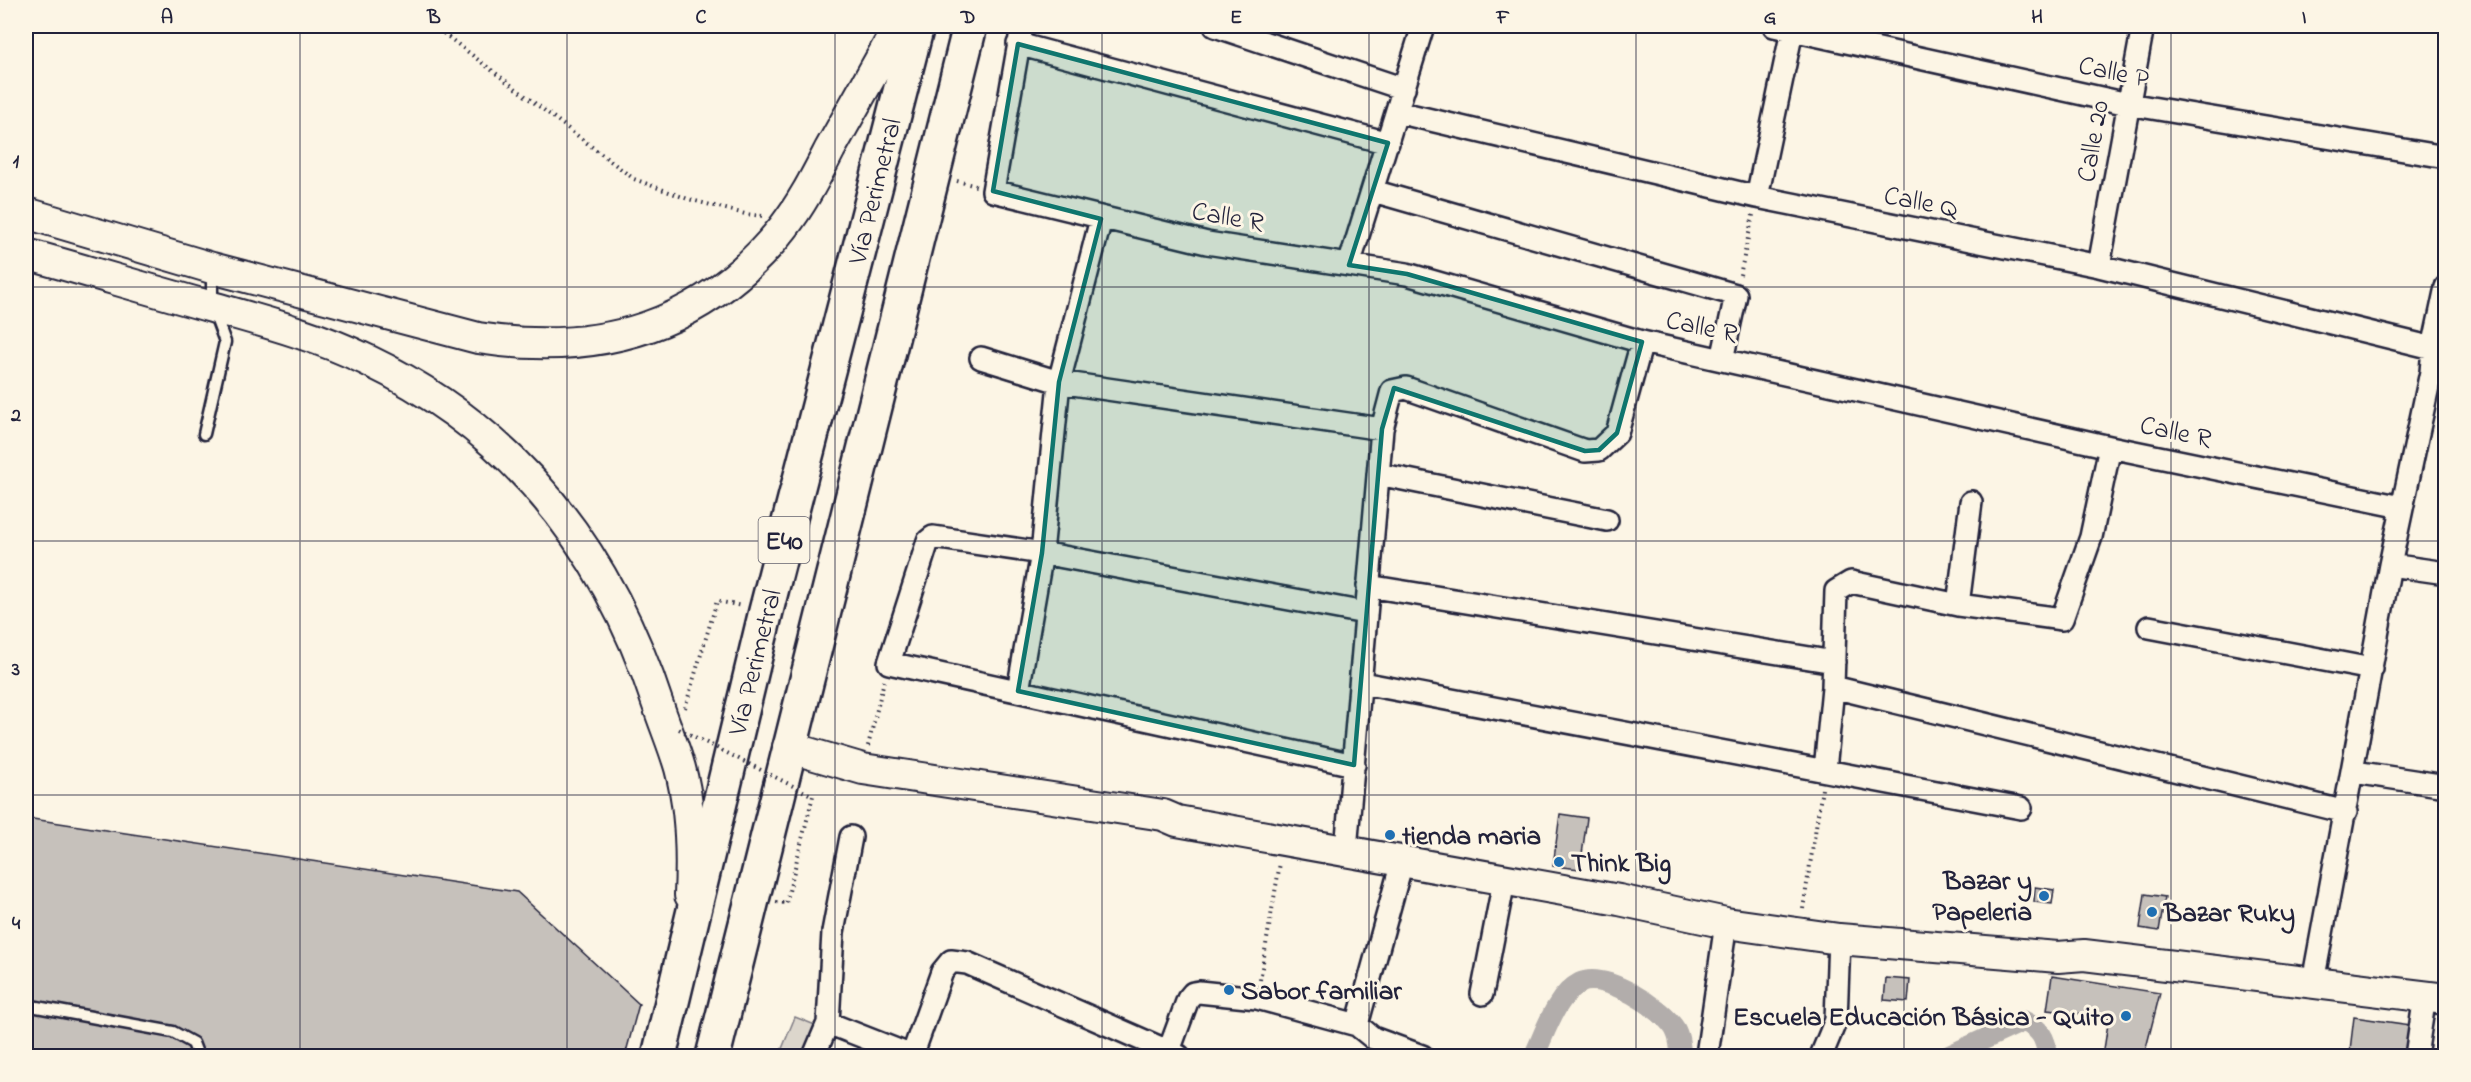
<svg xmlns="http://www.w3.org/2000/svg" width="2471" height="1082" font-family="'Indie Flower',sans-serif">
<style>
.green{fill:#dcd6cc;stroke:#7f7c84;stroke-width:1.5}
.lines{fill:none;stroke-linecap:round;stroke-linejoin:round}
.canal{stroke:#b2adab;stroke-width:21}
.building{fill:#c6c1bb;stroke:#22223b;stroke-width:1.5}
.lane-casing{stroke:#22223b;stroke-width:15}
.street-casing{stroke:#22223b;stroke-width:26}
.secondary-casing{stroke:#22223b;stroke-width:34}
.highway-casing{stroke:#22223b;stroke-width:38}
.path{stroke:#22223b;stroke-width:4;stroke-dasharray:1.5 4.5;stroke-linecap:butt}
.lane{stroke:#fcf5e5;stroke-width:10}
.street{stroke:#fcf5e5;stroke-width:21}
.secondary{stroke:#fcf5e5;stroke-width:30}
.highway{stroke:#fcf5e5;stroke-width:33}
.path-bridge{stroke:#22223b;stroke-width:4;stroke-dasharray:1.5 4.5;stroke-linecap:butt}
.marked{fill:#0f766e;fill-opacity:0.2;stroke:#0f766e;stroke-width:4.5;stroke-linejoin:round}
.grid{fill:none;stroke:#22223b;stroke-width:1.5;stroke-opacity:0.55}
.poi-dot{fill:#1f6fb2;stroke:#fcf5e5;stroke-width:2}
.labels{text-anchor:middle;stroke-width:6;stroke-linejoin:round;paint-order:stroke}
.shield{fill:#fcf5e5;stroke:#63616e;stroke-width:1.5}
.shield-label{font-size:26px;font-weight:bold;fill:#22223b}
.street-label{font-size:27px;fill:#22223b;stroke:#fcf5e5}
.poi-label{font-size:27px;font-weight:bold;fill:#22223b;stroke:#fcf5e5;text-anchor:start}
.neatline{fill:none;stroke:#22223b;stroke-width:2}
.grid-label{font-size:20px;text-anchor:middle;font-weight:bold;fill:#22223b}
</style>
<rect width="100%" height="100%" fill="#fcf5e5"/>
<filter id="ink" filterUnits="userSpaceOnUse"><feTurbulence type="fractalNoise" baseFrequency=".0167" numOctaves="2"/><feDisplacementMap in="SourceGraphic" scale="12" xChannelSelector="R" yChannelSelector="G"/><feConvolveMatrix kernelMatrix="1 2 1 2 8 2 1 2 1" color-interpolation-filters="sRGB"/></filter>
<g filter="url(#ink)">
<path class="green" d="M 795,1017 L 820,1027 L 809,1056 L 779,1056 Z"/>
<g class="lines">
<path class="canal" d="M 1534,1056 C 1545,1033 1556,995 1580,983 C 1605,971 1662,1008 1675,1029 C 1679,1036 1681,1049 1680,1056
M 1948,1056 L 2024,1021 C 2041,1030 2045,1037 2048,1056"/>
</g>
<path class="building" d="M 1560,814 L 1587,818 L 1580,869 L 1553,866 Z
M 26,818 L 517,892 L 639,1004 L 625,1056 L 26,1056 Z
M 2035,887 L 2054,890 L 2052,904 L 2034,902 Z
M 2145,894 L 2165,897 L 2159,931 L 2140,928 Z
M 2052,976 L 2160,993 L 2144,1056 L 2103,1056 L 2109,1017 L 2047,1010 Z
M 1886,978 L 1910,980 L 1908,1002 L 1884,1000 Z
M 2354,1017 L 2410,1025 L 2406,1056 L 2350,1050 Z"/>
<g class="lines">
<defs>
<path id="lane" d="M 204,434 L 225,342 L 212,307 L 212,271
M 26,1005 L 173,1032 L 193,1043 L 198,1056"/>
<path id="street" d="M 1022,26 L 993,191 L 1207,243 L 1407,274 L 1642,342 L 2110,447 L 2402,507
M 1215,26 L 1404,89
M 1774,26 L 2128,104 L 2446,157
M 1018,44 L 1388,143
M 1397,112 L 1757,197 L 2099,266 L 2433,348
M 1373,191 L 1736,295 L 1722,360
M 1757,197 L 1793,26
M 1349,265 L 1423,26
M 2099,266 L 2143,26
M 981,358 L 1059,382 L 1382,429
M 2110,447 L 2091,537 L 2062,619 L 1958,605 L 1851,582 L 1836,591 L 1833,687 L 2346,812
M 1378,474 L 1607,520
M 2390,565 L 2446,573
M 1368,586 L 1834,662
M 1958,605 L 1971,502
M 2149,627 L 2372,669
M 1362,683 L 2021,808
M 1018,691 L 1042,553 L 1059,382 L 1101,219
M 1354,765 L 889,663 L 928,541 L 933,537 L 1042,553 L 1365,613
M 1825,770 L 1833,687
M 2354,772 L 2446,786
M 1347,838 L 1382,429 L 1392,391 L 1406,388 L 1585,451 L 1599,450 L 1617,433 L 1642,342
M 2313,982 L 2390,565 L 2431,372 L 2433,348 L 2446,287
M 1482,994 L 1504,881
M 828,1023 L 912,1056
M 1357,1025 L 1373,1038 L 1422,1056
M 1708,1048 L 1726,923
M 814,1056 L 828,1023 L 833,932 L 851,837
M 912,1056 L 942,972 L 951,961 L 967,963 L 1179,1056
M 1167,1056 L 1188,999 L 1193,993 L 1199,992 L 1257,998 L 1357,1025 L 1402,862
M 1821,1056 L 1836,1020 L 1839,939
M 2416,1056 L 2425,996"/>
<path id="secondary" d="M 26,213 L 212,268 L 478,338 C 600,357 704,327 783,228 C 802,204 816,176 830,149 C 853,108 876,67 899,26
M 26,254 C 88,271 150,290 212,307 C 265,322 318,336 367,360 C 516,431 608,551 658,705 C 665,726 674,747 680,768 C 691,809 692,853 690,895
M 788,747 L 863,769 L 1163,815 L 1177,821 L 1619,900 L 1726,923 L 1839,939 L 2058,957 L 2084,955 L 2446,999"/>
<path id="highway" d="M 659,1056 L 766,611 L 917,26
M 713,1056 L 970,26"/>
</defs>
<use href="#lane" class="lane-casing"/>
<use href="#street" class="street-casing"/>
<use href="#secondary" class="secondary-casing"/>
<use href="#highway" class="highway-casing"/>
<path class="path" d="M 434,26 L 634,179 L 688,199 L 745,214 L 762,216
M 957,181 L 976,186
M 1740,275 L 1753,215
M 685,708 L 717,601 L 742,606
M 868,746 L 884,681
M 776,902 L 786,903
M 1803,909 L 1822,789
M 1260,980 L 1280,863"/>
<use href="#lane" class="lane"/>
<use href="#street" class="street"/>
<use href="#secondary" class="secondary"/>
<use href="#highway" class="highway"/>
<path class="path-bridge" d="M 679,729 L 813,796 L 786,903"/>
</g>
</g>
<path class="marked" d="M 1018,44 L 1388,143 L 1349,265 L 1407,274 L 1642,342 L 1617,433 L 1599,450 L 1585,451 L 1394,388 L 1382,429 L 1354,765 L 1018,691 L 1042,553 L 1059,382 L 1101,219 L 993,191 Z"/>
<path class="grid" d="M 300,26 L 300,1056M 567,26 L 567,1056M 835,26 L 835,1056M 1102,26 L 1102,1056M 1369,26 L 1369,1056M 1636,26 L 1636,1056M 1904,26 L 1904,1056M 2171,26 L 2171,1056M 26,287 L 2446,287M 26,541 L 2446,541M 26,795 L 2446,795"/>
<g class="poi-dot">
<circle cx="1390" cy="835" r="6"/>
<circle cx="1559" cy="862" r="6"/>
<circle cx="2044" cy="896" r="6"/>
<circle cx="2152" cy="912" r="6"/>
<circle cx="1229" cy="990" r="6"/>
<circle cx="2126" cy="1016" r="6"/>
</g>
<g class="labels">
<rect class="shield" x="758.5" y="517" width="51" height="46" rx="4.5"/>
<g class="shield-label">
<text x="784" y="549">E40</text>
</g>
<g class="street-label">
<text transform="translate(2114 71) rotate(12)" y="9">Calle P</text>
<text transform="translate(2092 141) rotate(-80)" y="9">Calle 20</text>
<text transform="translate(874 191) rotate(-76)" y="9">Vía Perimetral</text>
<text transform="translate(1921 201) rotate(11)" y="9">Calle Q</text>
<text transform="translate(1228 216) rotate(10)" y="9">Calle R</text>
<text transform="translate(1702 326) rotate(12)" y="9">Calle R</text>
<text transform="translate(2176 431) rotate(12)" y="9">Calle R</text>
<text transform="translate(754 662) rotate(-76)" y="9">Vía Perimetral</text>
</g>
<g class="poi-label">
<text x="1402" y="844">tienda maria</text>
<text x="1571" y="871">Think Big</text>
<text x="2032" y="889" text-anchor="end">Bazar y<tspan x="2032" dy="31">Papeleria</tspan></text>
<text x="2164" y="921">Bazar Ruky</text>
<text x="1241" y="999">Sabor familiar</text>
<text x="2114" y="1025" text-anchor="end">Escuela Educación Básica - Quito</text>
</g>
</g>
<rect width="2471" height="1082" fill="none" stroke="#fcf5e5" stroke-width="66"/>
<rect x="33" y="33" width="2405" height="1016" class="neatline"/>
<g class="grid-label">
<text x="167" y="23">A</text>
<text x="434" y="23">B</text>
<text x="701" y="23">C</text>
<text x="968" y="23">D</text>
<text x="1236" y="23">E</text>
<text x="1503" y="23">F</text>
<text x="1770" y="23">G</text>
<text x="2037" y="23">H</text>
<text x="2304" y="23">I</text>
<text x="16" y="167">1</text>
<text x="16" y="421">2</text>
<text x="16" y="675">3</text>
<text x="16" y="929">4</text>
</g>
</svg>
